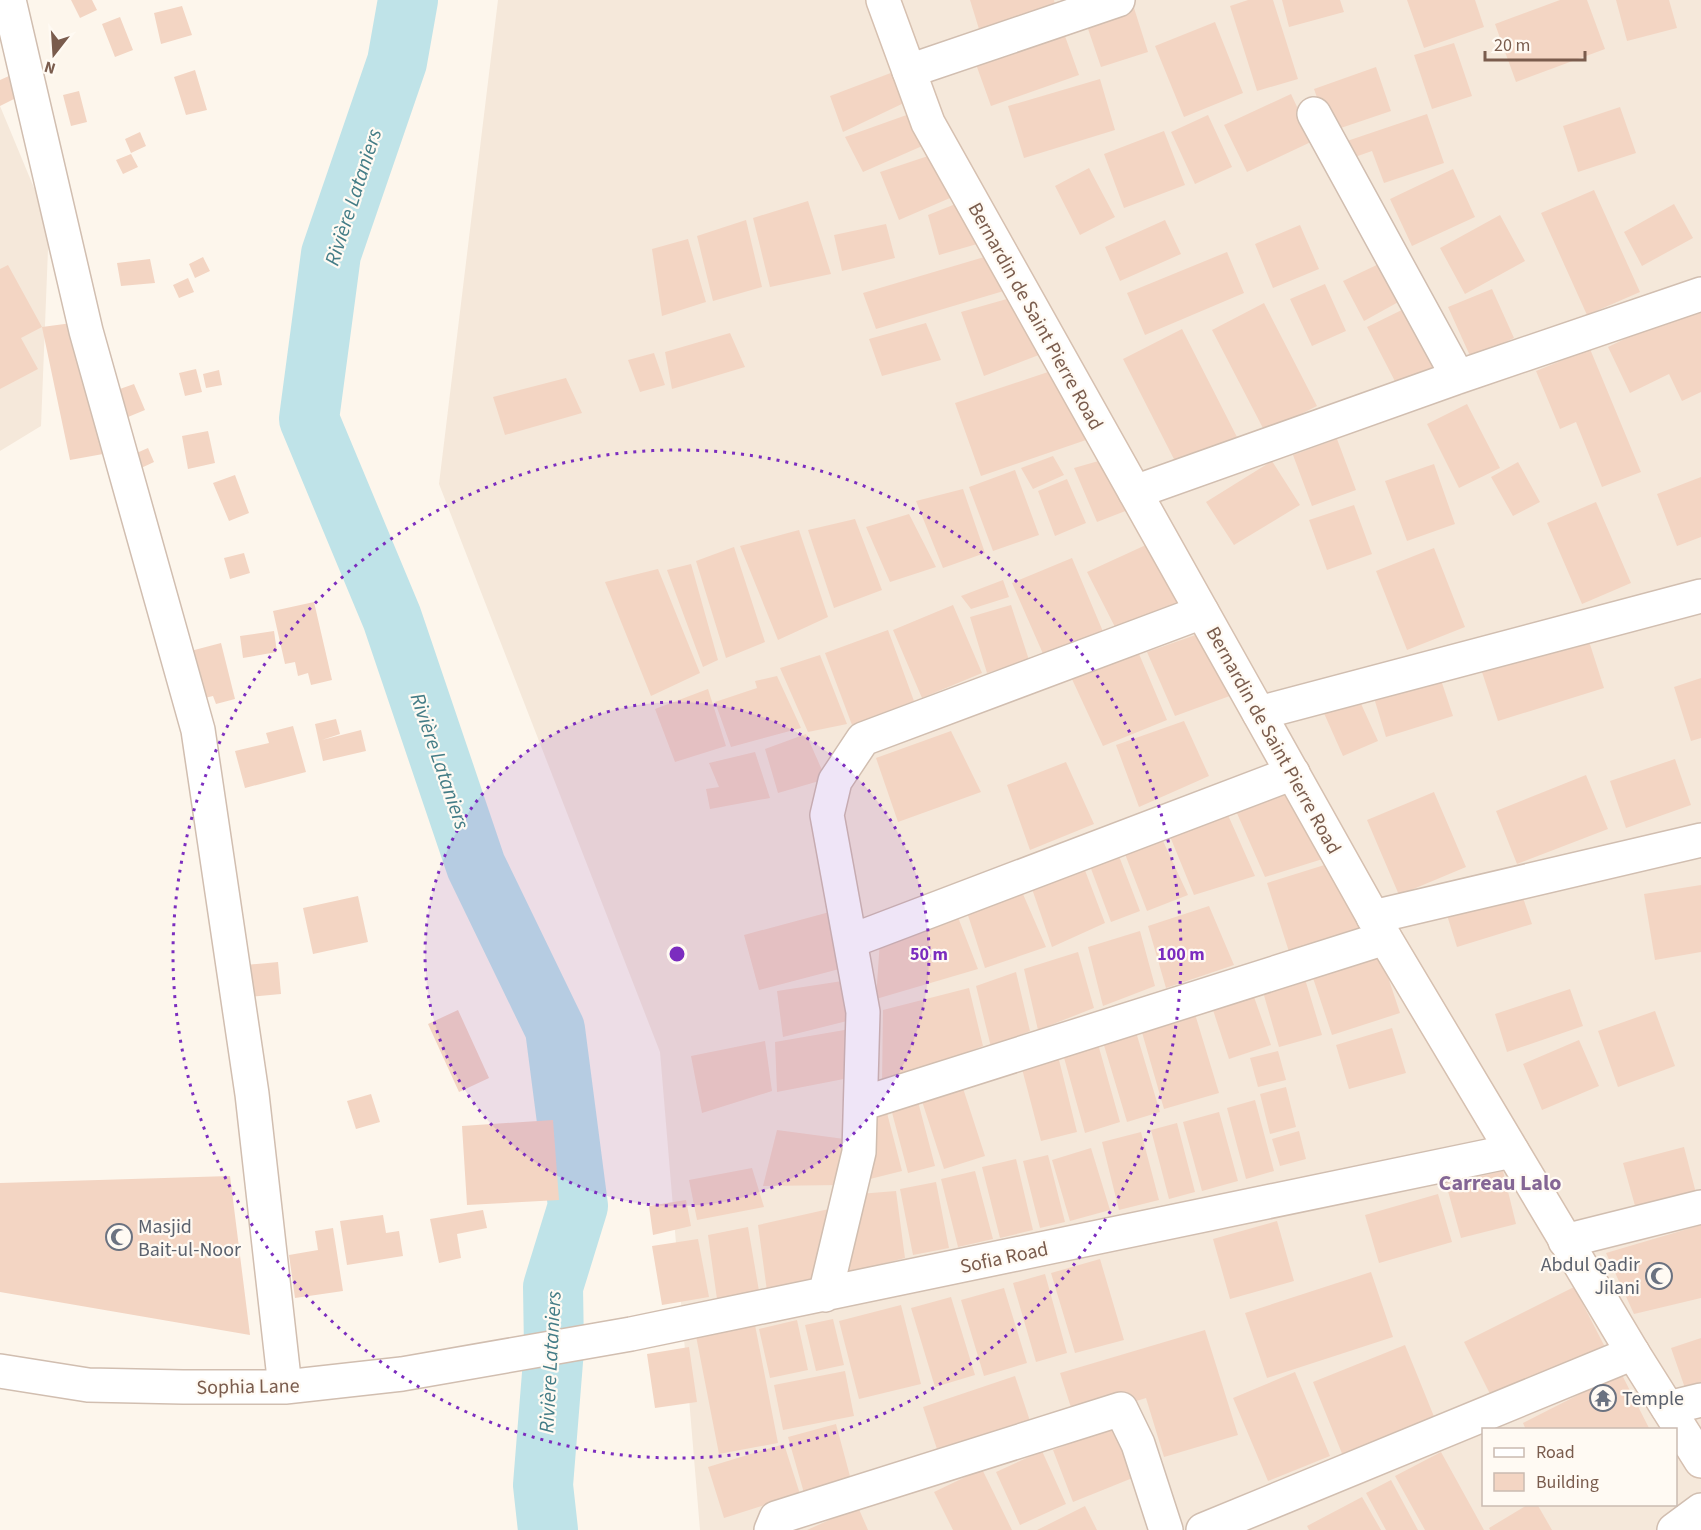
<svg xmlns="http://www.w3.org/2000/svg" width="1701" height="1530" font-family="'Source Sans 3',sans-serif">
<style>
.residential{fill:#f5e8da;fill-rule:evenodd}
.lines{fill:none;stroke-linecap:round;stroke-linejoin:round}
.river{stroke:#bfe3e8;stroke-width:60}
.building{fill:#f3d5c3}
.minor-casing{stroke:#d1beb0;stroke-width:36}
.secondary-casing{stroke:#d6c0b0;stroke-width:36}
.minor{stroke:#fff;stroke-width:33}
.secondary{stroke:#fff;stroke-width:33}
.ring{fill:none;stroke:#7b2cbf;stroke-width:3;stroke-dasharray:3 6}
.labels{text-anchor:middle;stroke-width:4.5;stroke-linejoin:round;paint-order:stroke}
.street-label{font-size:20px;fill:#7a5c4d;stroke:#fffaf3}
.worship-label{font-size:20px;fill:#5b616d;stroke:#fffaf3;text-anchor:start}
.water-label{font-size:21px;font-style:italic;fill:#437c86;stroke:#fffaf3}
.quarter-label{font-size:22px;font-weight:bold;fill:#846695;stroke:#fffaf3}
.centre{fill:#7b2cbf;stroke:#fffaf3;stroke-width:3}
.ring-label{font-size:18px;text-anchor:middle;font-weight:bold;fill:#7b2cbf;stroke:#fffaf3;stroke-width:4.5;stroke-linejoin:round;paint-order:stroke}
</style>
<rect width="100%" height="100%" fill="#fdf6ec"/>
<path class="residential" d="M 498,0 L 1701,0 L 1701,1530 L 700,1530 L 660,1052 L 439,484 ZM 1484,1430 L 1676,1430 L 1676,1504 L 1484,1504 Z
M 0,106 L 49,224 L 41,426 L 0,451 Z"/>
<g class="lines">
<path class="river" d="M 408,0 L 397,62 L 331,254 L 309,419 L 392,618 L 476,866 L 555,1029 L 578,1206 L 553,1287 L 554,1349 L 543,1485 L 548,1530"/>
</g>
<path class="building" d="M 71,0 L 92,0 L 97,10 L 80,18 Z
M 970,0 L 1054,0 L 1055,5 L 979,29 Z
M 1248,0 L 1273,0 L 1298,79 L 1257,91 L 1230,6 Z
M 1282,0 L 1340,0 L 1344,12 L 1289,27 Z
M 1407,0 L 1475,0 L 1484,27 L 1424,48 Z
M 1560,0 L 1587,0 L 1605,49 L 1516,82 L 1495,24 Z
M 1616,0 L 1669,0 L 1677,28 L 1627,41 Z
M 182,6 L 192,35 L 161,44 L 154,13 Z
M 1134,8 L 1148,52 L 1101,67 L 1086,23 Z
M 120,17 L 133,50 L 115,57 L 102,24 Z
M 1215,22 L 1243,93 L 1184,117 L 1155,46 Z
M 1061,25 L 1079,75 L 991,106 L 973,56 Z
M 1454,43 L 1472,96 L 1432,109 L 1414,55 Z
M 1376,67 L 1391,111 L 1329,132 L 1314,89 Z
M 195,70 L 207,110 L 186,115 L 174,77 Z
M 896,71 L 906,102 L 843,132 L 830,96 Z
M 9,76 L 16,98 L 0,106 L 0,80 Z
M 1100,79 L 1115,130 L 1024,158 L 1008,106 Z
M 79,91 L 87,122 L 71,126 L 63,95 Z
M 1291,94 L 1313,141 L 1247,172 L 1224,125 Z
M 1620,107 L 1636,153 L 1578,172 L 1563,126 Z
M 915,112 L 929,143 L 863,172 L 845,137 Z
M 1427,114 L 1444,163 L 1384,183 L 1372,151 L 1352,158 L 1347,141 Z
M 1208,115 L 1232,167 L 1195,184 L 1171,132 Z
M 1164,131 L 1185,185 L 1124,208 L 1104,154 Z
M 140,132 L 146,146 L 131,153 L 125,139 Z
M 937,153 L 957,195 L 899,220 L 880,172 Z
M 131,154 L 138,167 L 123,174 L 116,160 Z
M 1089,168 L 1115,217 L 1080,235 L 1055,186 Z
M 1453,169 L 1475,217 L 1412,246 L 1390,199 Z
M 1594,190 L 1640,292 L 1587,315 L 1541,213 Z
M 808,201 L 831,274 L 770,287 L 753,218 Z
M 963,201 L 984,242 L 939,255 L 928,215 Z
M 1674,204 L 1693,238 L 1642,266 L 1624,232 Z
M 1500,215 L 1525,261 L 1465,294 L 1440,248 Z
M 746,220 L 762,287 L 713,301 L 697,236 Z
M 1165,220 L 1181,254 L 1120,281 L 1105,247 Z
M 886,224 L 895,258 L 842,271 L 834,235 Z
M 1300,225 L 1319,269 L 1273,288 L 1255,244 Z
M 688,239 L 706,302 L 662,316 L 652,249 Z
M 1227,252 L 1244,293 L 1145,335 L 1127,293 Z
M 991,255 L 1007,290 L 876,329 L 863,293 Z
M 203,257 L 210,271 L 195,278 L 189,264 Z
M 150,259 L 155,283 L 121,286 L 117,263 Z
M 1383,262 L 1402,300 L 1364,321 L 1343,281 Z
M 8,265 L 42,327 L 72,323 L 103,454 L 70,460 L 42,327 L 21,338 L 38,369 L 0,389 L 0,269 Z
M 188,278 L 194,292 L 179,298 L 173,285 Z
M 1325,284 L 1346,331 L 1312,346 L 1290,299 Z
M 1492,289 L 1514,338 L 1471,358 L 1448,307 Z
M 1014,297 L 1044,353 L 984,376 L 961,312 Z
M 1701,302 L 1701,392 L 1682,401 L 1669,374 L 1630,393 L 1608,347 Z
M 1264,303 L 1317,406 L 1265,432 L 1212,330 Z
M 1410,306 L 1443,372 L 1401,393 L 1367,327 Z
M 926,323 L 941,360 L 882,376 L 869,339 Z
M 1182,329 L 1238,439 L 1179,469 L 1123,359 Z
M 730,333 L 745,367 L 672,389 L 665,352 Z
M 1590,349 L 1641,472 L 1602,487 L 1576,422 L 1560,429 L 1536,371 Z
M 654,353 L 665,385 L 640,392 L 628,360 Z
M 196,369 L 202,392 L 185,396 L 179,373 Z
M 219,370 L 222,385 L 206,388 L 203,374 Z
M 1051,371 L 1086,440 L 981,476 L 955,403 Z
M 566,378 L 582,413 L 505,435 L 493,397 Z
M 134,384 L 145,410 L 128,417 L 117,390 Z
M 1467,404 L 1500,468 L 1459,488 L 1427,424 Z
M 208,431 L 215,463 L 188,469 L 182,436 Z
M 1337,439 L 1356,490 L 1312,506 L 1293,455 Z
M 148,448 L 154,462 L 139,469 L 132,455 Z
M 1053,456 L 1064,475 L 1033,489 L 1021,468 Z
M 1102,460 L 1128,510 L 1097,522 L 1074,468 Z
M 1272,461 L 1300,505 L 1234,545 L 1206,502 Z
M 1518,462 L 1540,502 L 1513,516 L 1491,477 Z
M 1434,464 L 1455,524 L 1407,541 L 1385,481 Z
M 1015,470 L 1039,535 L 993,551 L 969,487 Z
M 235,475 L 249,513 L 229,521 L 213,483 Z
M 1701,477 L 1701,537 L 1677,546 L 1657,494 Z
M 1067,479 L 1086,523 L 1055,536 L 1038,491 Z
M 963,489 L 985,553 L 943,568 L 916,501 Z
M 1596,502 L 1631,583 L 1582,604 L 1547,523 Z
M 1354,505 L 1372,554 L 1327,570 L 1309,520 Z
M 909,514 L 936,567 L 890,582 L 866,527 Z
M 855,519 L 882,590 L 834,608 L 808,530 Z
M 799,530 L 828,617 L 778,640 L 740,546 Z
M 1148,544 L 1179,603 L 1115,627 L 1087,572 Z
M 734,547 L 765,642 L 726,658 L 696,561 Z
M 1434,548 L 1465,627 L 1407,650 L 1376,571 Z
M 244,553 L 250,573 L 230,579 L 224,558 Z
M 1072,558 L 1104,634 L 1044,656 L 1012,583 Z
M 691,564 L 718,660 L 703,667 L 667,570 Z
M 658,569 L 700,673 L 651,696 L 605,582 Z
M 1003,580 L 1009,597 L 971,609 L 961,596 Z
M 314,602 L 332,680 L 311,685 L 308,673 L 298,676 L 295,662 L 285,664 L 273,611 Z
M 953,605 L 982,673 L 922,698 L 893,630 Z
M 1011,605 L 1029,660 L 987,673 L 970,617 Z
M 888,630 L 914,701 L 852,725 L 825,653 Z
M 274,631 L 277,652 L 243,658 L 240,636 Z
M 1204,632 L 1238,693 L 1175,716 L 1147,652 Z
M 1587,635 L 1604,688 L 1498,721 L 1481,669 Z
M 221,643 L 235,699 L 216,704 L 213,696 L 196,700 L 183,653 Z
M 1139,654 L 1167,720 L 1103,746 L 1071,677 Z
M 820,655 L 847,724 L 808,732 L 780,668 Z
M 777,676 L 801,728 L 731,747 L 715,702 L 757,688 L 755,681 Z
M 1440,677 L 1453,716 L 1386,737 L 1374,698 Z
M 1701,678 L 1701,738 L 1691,741 L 1674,687 Z
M 708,689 L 726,746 L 675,762 L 655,709 Z
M 1357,695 L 1378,741 L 1343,756 L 1323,711 Z
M 336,719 L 340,734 L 322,740 L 361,730 L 366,751 L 323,761 L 315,724 Z
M 1184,721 L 1209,776 L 1139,807 L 1116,745 Z
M 293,726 L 306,772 L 245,788 L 235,751 L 269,743 L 266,733 Z
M 951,731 L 981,792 L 898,822 L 876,758 Z
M 806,734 L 826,779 L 778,793 L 765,749 Z
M 755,752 L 770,798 L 710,809 L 706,789 L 719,787 L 709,763 Z
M 1675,759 L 1691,805 L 1626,828 L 1610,781 Z
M 1066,762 L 1094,824 L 1030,850 L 1007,785 Z
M 1586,775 L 1608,829 L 1517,864 L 1496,811 Z
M 1293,791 L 1329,857 L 1265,877 L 1236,811 Z
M 1434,792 L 1466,867 L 1399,895 L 1367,820 Z
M 1228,815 L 1255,876 L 1194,895 L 1169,834 Z
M 1163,841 L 1188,895 L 1147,911 L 1125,854 Z
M 1119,856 L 1140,911 L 1111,922 L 1090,866 Z
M 1334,862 L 1372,931 L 1291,958 L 1267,883 Z
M 1083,865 L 1105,923 L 1052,947 L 1030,883 Z
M 1019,885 L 1046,947 L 985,968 L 965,906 Z
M 1701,885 L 1701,952 L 1655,960 L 1644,894 Z
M 1520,889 L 1532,924 L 1457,947 L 1446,912 Z
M 358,896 L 368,942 L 313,954 L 303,908 Z
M 1209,906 L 1234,965 L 1166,988 L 1148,926 Z
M 837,910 L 847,967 L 759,990 L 744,935 Z
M 956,912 L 978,969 L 876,999 L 880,940 Z
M 1140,931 L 1155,986 L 1103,1006 L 1088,947 Z
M 1078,952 L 1094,1008 L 1038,1030 L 1024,969 Z
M 1380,953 L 1400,1013 L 1332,1035 L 1312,975 Z
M 278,962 L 281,994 L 248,997 L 245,965 Z
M 1016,972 L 1030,1031 L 991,1047 L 976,986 Z
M 1305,979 L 1322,1035 L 1279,1047 L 1263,992 Z
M 849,980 L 855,1019 L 783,1037 L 777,991 Z
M 969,988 L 983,1046 L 882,1085 L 883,1010 Z
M 1570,989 L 1583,1026 L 1507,1052 L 1495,1014 Z
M 1253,994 L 1271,1045 L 1229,1059 L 1212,1007 Z
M 458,1010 L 489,1078 L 459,1092 L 428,1024 Z
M 1655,1011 L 1675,1066 L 1618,1087 L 1598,1031 Z
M 1195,1014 L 1219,1093 L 1164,1109 L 1141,1029 Z
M 856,1028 L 854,1077 L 777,1092 L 775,1042 Z
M 1392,1028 L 1406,1073 L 1349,1089 L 1336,1045 Z
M 1136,1032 L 1160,1112 L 1127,1122 L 1103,1042 Z
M 1579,1040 L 1599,1086 L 1542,1110 L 1523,1064 Z
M 765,1041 L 772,1091 L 702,1113 L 691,1056 Z
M 1098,1044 L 1120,1122 L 1085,1133 L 1063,1054 Z
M 1278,1051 L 1286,1080 L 1258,1087 L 1250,1058 Z
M 1058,1056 L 1077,1132 L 1041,1141 L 1021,1065 Z
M 961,1082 L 985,1156 L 944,1169 L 920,1095 Z
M 1286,1087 L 1296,1127 L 1270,1134 L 1260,1094 Z
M 371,1094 L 380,1122 L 356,1129 L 347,1101 Z
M 917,1098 L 935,1166 L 908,1173 L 890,1105 Z
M 1255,1100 L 1274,1171 L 1246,1179 L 1227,1108 Z
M 886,1109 L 902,1171 L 862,1181 L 865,1114 Z
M 1219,1112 L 1238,1181 L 1202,1191 L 1183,1122 Z
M 553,1120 L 559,1200 L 467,1205 L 462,1126 Z
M 1177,1123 L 1195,1192 L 1169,1199 L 1151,1130 Z
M 777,1130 L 852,1140 L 841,1185 L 763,1186 Z
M 1299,1131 L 1306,1159 L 1280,1166 L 1272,1139 Z
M 1141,1132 L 1159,1200 L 1119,1210 L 1102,1142 Z
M 1684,1147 L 1697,1197 L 1637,1213 L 1623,1163 Z
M 1091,1148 L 1110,1210 L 1070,1221 L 1052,1160 Z
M 1048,1155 L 1065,1222 L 1040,1228 L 1023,1161 Z
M 1016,1159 L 1033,1230 L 1000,1238 L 982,1167 Z
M 752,1168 L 764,1207 L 697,1220 L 689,1180 Z
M 975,1171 L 993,1239 L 958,1247 L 941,1179 Z
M 1503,1171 L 1516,1224 L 1461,1238 L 1446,1184 Z
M 230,1176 L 250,1335 L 0,1292 L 0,1183 Z
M 936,1182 L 949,1248 L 913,1255 L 900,1189 Z
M 896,1191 L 905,1258 L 843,1274 L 859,1194 Z
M 1438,1194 L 1452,1242 L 1379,1263 L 1365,1215 Z
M 686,1200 L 691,1226 L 653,1235 L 649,1206 Z
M 838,1207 L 819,1278 L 767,1291 L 758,1225 Z
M 483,1210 L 487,1228 L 457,1234 L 461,1258 L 439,1263 L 430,1219 Z
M 383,1215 L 386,1233 L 399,1231 L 403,1256 L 347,1265 L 340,1221 Z
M 1277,1221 L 1294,1281 L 1230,1299 L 1213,1239 Z
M 1701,1225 L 1701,1298 L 1634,1314 L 1606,1253 Z
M 748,1227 L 759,1291 L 717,1299 L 708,1235 Z
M 333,1228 L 343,1291 L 295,1298 L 289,1255 L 318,1250 L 315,1231 Z
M 698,1239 L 709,1297 L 662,1305 L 652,1246 Z
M 1100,1259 L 1124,1340 L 1075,1353 L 1051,1273 Z
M 1371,1272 L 1393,1337 L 1267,1378 L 1245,1313 Z
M 1045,1274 L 1067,1353 L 1036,1362 L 1013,1283 Z
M 1574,1287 L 1606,1349 L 1495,1404 L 1464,1342 Z
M 1004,1288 L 1027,1363 L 984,1376 L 961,1300 Z
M 951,1297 L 975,1375 L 935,1387 L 911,1308 Z
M 901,1305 L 921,1384 L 859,1399 L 839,1321 Z
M 833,1319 L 844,1365 L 816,1371 L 805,1325 Z
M 797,1320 L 808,1370 L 770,1378 L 759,1329 Z
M 755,1325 L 778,1443 L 719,1454 L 696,1336 Z
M 1205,1330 L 1238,1435 L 1164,1457 L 1146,1398 L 1075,1420 L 1060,1373 Z
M 1701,1338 L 1701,1382 L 1685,1388 L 1671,1348 Z
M 1405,1345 L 1435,1419 L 1343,1456 L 1313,1382 Z
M 689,1347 L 697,1402 L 655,1408 L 647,1354 Z
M 845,1371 L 854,1416 L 783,1430 L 774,1385 Z
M 1295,1372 L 1330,1456 L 1268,1481 L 1233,1398 Z
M 1621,1373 L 1650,1430 L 1526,1430 L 1523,1423 Z
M 1015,1376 L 1030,1421 L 938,1452 L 923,1407 Z
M 836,1424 L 851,1480 L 804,1493 L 788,1437 Z
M 1114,1426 L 1135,1477 L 1073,1502 L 1053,1450 Z
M 784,1444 L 800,1494 L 724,1518 L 708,1467 Z
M 1042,1451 L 1066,1504 L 1020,1525 L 996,1472 Z
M 1441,1452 L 1484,1530 L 1425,1530 L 1395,1476 Z
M 982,1469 L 1012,1530 L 953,1530 L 934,1492 Z
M 1391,1480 L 1418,1530 L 1386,1530 L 1366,1493 Z
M 1362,1497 L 1381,1530 L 1309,1530 L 1307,1526 Z
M 1529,1504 L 1537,1504 L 1552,1530 L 1490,1530 L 1489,1528 Z
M 1085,1506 L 1097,1530 L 1037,1530 Z
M 858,1507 L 868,1530 L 807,1530 Z"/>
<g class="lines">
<defs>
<path id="minor" d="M 9,0 L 86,331 L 198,730 L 252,1094 L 285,1387
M 909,71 L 1118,0
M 1314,114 L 1458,377
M 1135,492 L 1458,377 L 1701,294
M 1259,713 L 1701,596
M 1373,917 L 1701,840
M 851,941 L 1293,773
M 861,1104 L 1385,938
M 1565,1241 L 1701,1207
M 825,1295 L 859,1152 L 863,1012 L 827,815 L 835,781 L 863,739 L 1202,612
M 0,1371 L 88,1385 L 183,1387 L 285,1387 L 402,1374 L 631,1334 L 1512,1151
M 1668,1408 L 1701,1400
M 771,1530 L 776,1518 L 1121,1409 L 1138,1444 L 1166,1530
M 1203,1530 L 1633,1353
M 1674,1530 L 1701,1510"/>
<path id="secondary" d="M 883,0 L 928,123 L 1385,938 L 1633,1353 L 1701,1461"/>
</defs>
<use href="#minor" class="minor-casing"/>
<use href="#secondary" class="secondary-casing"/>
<use href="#minor" class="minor"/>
<use href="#secondary" class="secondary"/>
</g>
<circle cx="677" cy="954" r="252" fill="#7b2cbf" fill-opacity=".12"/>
<g class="ring">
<circle cx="677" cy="954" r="252"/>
<circle cx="677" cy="954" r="504"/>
</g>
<defs>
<symbol id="mosque-ring" viewBox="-11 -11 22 22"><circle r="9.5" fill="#fffaf3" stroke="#6b7280" stroke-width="1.5"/><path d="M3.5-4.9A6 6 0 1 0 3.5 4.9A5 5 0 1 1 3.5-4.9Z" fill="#6b7280"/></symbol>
<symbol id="temple-ring" viewBox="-11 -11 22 22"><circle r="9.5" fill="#fffaf3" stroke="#6b7280" stroke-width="1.5"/><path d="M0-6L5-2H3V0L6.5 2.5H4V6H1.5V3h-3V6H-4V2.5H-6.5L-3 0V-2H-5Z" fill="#6b7280"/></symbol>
</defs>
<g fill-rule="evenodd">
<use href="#mosque-ring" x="104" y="1222" width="30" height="30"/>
<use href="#mosque-ring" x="1644" y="1261" width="30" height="30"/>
<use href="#temple-ring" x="1588" y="1383" width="30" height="30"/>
</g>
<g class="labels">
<g class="street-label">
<text transform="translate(1036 316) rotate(61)" y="7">Bernardin de Saint Pierre Road</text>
<text transform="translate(1274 740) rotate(61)" y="7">Bernardin de Saint Pierre Road</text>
<text transform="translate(1004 1257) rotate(-12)" y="7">Sofia Road</text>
<text transform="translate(248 1386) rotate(-1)" y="7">Sophia Lane</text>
</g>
<g class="worship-label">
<text x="138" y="1233">Masjid<tspan x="138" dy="23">Bait-ul-Noor</tspan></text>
<text x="1640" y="1271" text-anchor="end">Abdul Qadir<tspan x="1640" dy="23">Jilani</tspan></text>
<text x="1622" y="1405">Temple</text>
</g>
<g class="water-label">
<text transform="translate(353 197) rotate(-72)" y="7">Rivière Lataniers</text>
<text transform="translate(440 761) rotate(71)" y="7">Rivière Lataniers</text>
<text transform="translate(550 1362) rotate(-87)" y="7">Rivière Lataniers</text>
</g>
<g class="quarter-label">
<text x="1500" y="1190">Carreau Lalo</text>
</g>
</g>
<circle cx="677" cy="954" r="9" class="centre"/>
<g class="ring-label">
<text x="929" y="960">50 m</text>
<text x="1181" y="960">100 m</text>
</g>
<rect x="1482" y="1428" width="195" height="78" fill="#fffaf3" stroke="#cabbb1" stroke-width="1.5"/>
<rect x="1494" y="1448" width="30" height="9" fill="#ffffff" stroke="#cabbb1" stroke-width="1.5"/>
<text x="1536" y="1458" font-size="18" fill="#7a5c4d">Road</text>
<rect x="1494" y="1473" width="30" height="18" fill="#f3d5c3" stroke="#cabbb1" stroke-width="1.5"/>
<text x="1536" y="1488" font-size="18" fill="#7a5c4d">Building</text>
<g transform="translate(54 54) rotate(197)" stroke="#fffaf3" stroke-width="4.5" paint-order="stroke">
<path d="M0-4.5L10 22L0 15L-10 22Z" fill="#7a5c4d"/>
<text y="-9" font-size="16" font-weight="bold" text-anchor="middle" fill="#7a5c4d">N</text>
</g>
<path d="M1485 51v9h100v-9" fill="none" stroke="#7a5c4d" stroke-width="3"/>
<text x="1494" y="51" font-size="18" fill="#7a5c4d" stroke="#fffaf3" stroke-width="4.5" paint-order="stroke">20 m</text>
</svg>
